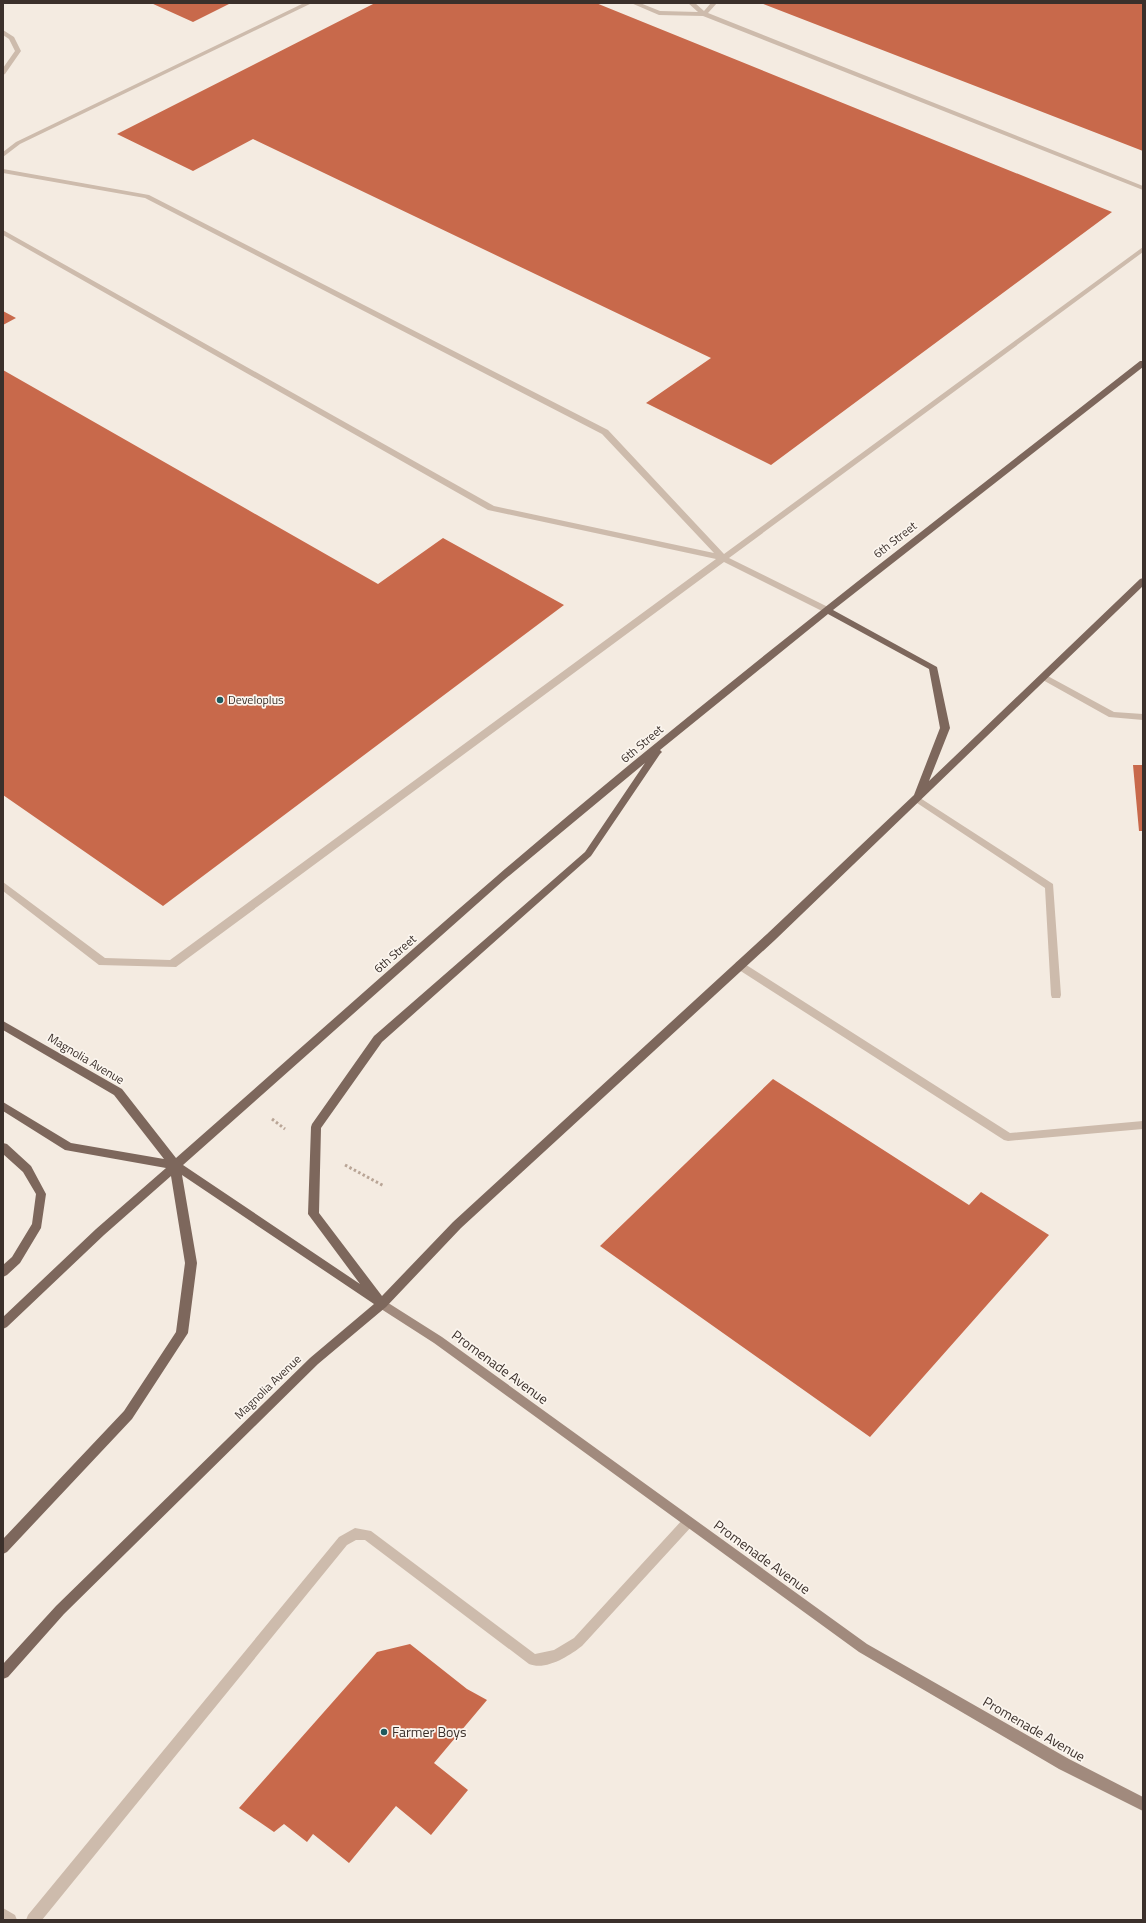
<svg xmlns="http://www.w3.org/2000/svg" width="1146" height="1923" font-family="'Titillium Web',sans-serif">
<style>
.building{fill:#c8694b}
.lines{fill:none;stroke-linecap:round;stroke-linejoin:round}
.path{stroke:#b9a596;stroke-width:3;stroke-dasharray:2.5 2.5;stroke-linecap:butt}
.lane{fill:#cdbbac;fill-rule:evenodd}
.secondary{fill:#a18a7d;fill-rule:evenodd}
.primary{fill:#7d675c;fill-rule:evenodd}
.poi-dot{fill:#1f5a5e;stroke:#fbf5ee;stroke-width:1.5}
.labels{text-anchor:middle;stroke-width:3.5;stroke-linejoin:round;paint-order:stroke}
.street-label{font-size:12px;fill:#3b302b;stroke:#fbf5ee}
.poi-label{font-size:12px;fill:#3b302b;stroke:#fbf5ee;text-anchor:start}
.near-street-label{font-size:14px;fill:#3b302b;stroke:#fbf5ee}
.near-poi-label{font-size:14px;fill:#3b302b;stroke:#fbf5ee;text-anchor:start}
</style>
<rect width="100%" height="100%" fill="#f4ebe1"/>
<path class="building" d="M 151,3 L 231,3 L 193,22 Z
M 375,3 L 596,3 L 1112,212 L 771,465 L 646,403 L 711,358 L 253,139 L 193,171 L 117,134 Z
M 761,3 L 1143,3 L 1143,151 Z
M 3,311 L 16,318 L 3,325 Z
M 3,370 L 378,584 L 443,538 L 564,605 L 163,906 L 3,795 Z
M 1133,765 L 1143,765 L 1143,831 L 1139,831 Z
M 773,1079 L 969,1205 L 981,1192 L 1049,1235 L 870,1437 L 600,1246 Z
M 410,1644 L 467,1689 L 487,1700 L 434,1763 L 468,1790 L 431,1835 L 396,1806 L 349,1863 L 313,1834 L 307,1842 L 284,1824 L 274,1832 L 239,1808 L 377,1652 Z"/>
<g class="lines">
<path class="path" d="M 272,1119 L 285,1129
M 345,1165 L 384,1186"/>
<path class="lane" d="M 304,3 L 312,3 L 20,144 L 3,157 L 3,152 L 16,142 Z
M 631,3 L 640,3 L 660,11 L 698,12 L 688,3 L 695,3 L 704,11 L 711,3 L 717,3 L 708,13 L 1143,186 L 1143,190 L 703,16 L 659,15 Z
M 3,30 L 14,37 L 21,51 L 5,74 L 3,75 L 3,68 L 15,51 L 9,39 L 3,35 Z
M 3,169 L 149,195 L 608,430 L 724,554 L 1143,247 L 1143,252 L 729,558 L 830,608 L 831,610 L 830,612 L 824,612 L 724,562 L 176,967 L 99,965 L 3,891 L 3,882 L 105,958 L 170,960 L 716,559 L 488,510 L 3,235 L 3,230 L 494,506 L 714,553 L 602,434 L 145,198 L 3,173 Z
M 1044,674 L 1114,712 L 1143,714 L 1143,720 L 1109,717 L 1041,679 L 1040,677 Z
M 917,796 L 1053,884 L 1061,995 L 1060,998 L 1052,998 L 1051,995 L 1045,888 L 914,801 L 912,799 Z
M 740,961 L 1010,1133 L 1143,1121 L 1143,1129 L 1008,1141 L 1004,1140 L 736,968 L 735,965 L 736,962 Z
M 688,1517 L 692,1518 L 694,1522 L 692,1526 L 582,1646 C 569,1656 546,1671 529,1664 L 365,1540 L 356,1540 L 347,1545 L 42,1920 L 26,1920 L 28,1915 L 339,1537 L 355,1528 L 371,1531 L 535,1654 L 554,1650 L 574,1638 L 684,1518 Z
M 3,1908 L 15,1915 L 17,1920 L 3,1920 Z"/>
<path class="secondary" d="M 382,1299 L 442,1337 L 867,1644 L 1069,1759 L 1143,1797 L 1143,1811 L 1059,1769 L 859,1652 L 434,1343 L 378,1307 L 376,1304 L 378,1301 Z"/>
<path class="primary" d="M 1140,361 L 1143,361 L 1143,367 L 833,610 L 937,667 L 950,728 L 929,781 L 1140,579 L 1143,578 L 1143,586 L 775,940 L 461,1228 L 386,1307 L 318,1364 L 64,1614 L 8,1677 L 3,1679 L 3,1664 L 56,1606 L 310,1358 L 374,1304 L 182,1175 L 197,1263 L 188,1333 L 132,1419 L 7,1552 L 3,1554 L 3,1539 L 124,1411 L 176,1332 L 185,1263 L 171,1176 L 104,1235 L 7,1327 L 3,1329 L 3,1317 L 96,1229 L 166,1168 L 65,1150 L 3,1111 L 3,1102 L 71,1143 L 164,1159 L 114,1095 L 3,1030 L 3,1021 L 122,1089 L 176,1158 C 283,1064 389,969 497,876 C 705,697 924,530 1140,361 ZM 828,614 L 929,669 L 940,728 L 914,795 L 767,934 L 453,1222 L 382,1296 L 319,1213 L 321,1128 L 382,1042 L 591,856 L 660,754 L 662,752 L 660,750 ZM 645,763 L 585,852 L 374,1036 L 312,1124 L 311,1127 L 308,1214 L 360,1284 L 183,1165 L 504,880 Z
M 3,1143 L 7,1144 L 31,1166 L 46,1194 L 41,1228 L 20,1263 L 7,1275 L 3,1277 L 3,1265 L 12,1257 L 32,1224 L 36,1194 L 23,1172 L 3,1154 Z"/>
</g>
<g class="poi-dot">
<circle cx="220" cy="700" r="4"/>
<circle cx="384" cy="1732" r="4"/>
</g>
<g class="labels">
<g class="street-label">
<text transform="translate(895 540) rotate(-38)" y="4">6th Street</text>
<text transform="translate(642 744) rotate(-40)" y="4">6th Street</text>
<text transform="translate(395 954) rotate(-41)" y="4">6th Street</text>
<text transform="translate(86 1059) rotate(31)" y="4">Magnolia Avenue</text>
<text transform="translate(268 1387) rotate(-44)" y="4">Magnolia Avenue</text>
</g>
<g class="poi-label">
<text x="228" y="704">Developlus</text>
</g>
<g class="near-street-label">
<text transform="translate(500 1367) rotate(36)" y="5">Promenade Avenue</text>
<text transform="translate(762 1557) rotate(36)" y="5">Promenade Avenue</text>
<text transform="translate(1034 1729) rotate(30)" y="5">Promenade Avenue</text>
</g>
<g class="near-poi-label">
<text x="392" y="1737">Farmer Boys</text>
</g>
</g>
<rect width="1146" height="1923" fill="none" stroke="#3b302b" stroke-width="8"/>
</svg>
